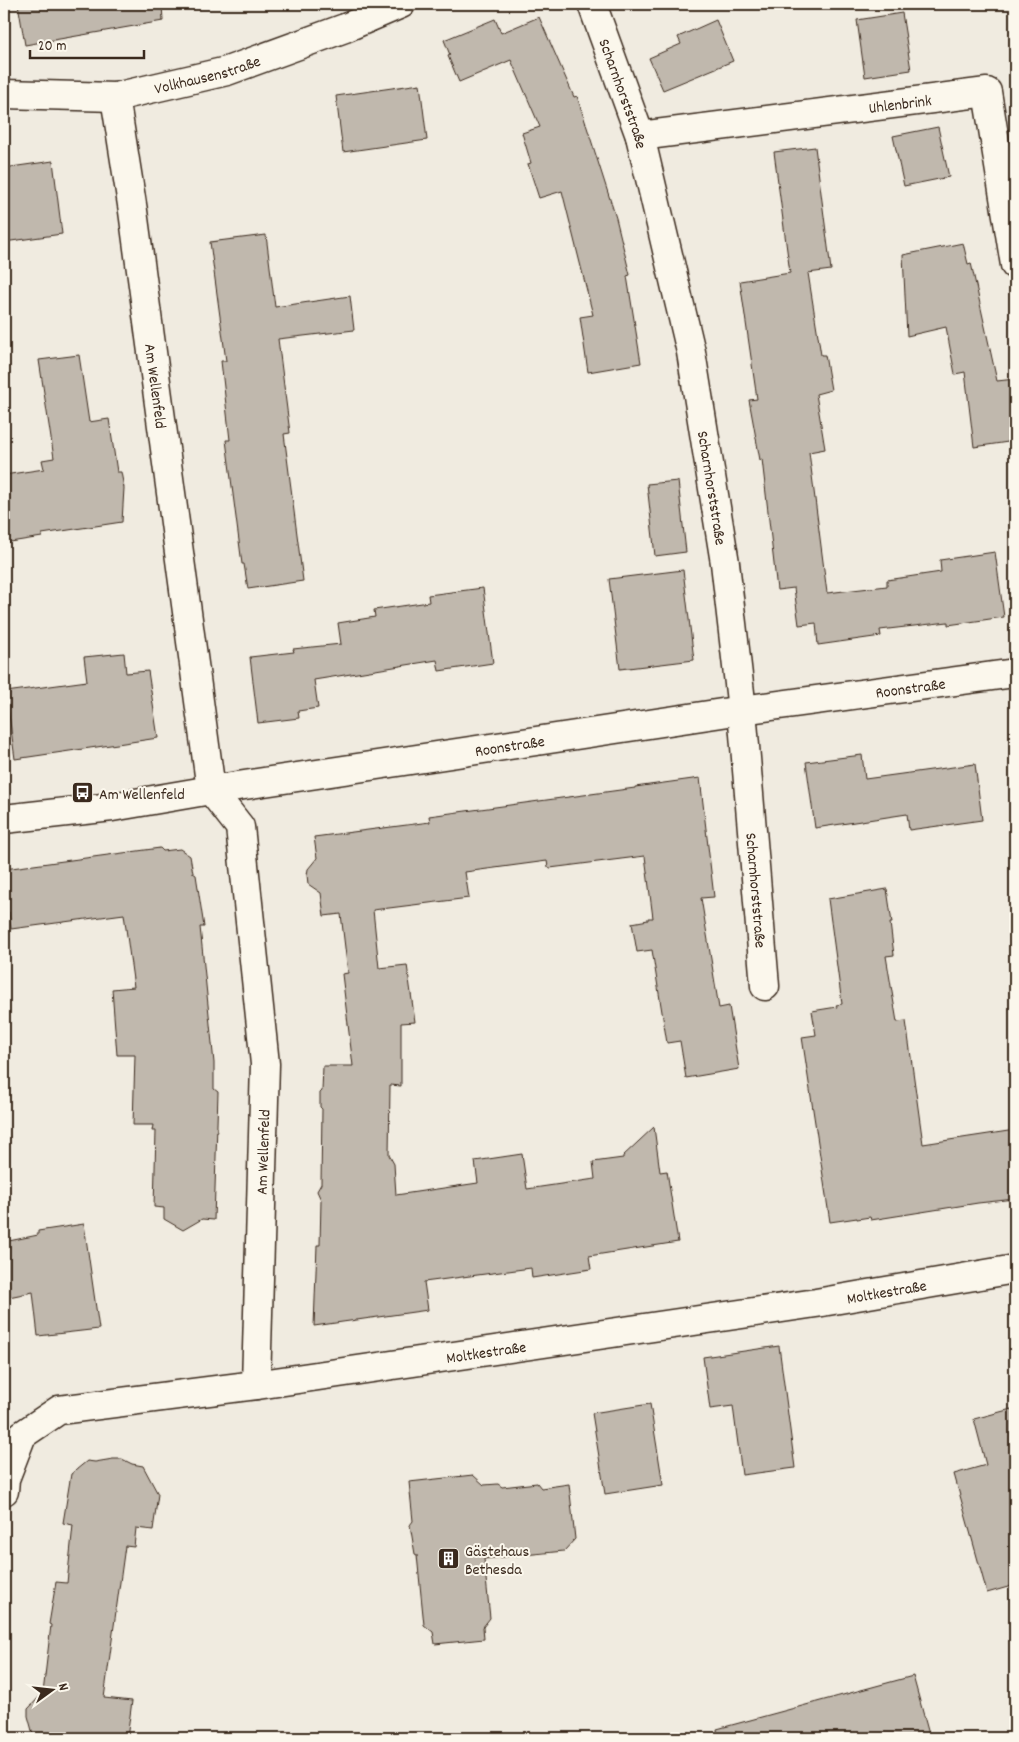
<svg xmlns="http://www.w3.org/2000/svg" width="1019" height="1742" font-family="Dekko,sans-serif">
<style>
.building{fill:#c0b8ad;stroke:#3b2a1e}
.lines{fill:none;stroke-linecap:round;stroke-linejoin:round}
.street-casing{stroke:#3b2a1e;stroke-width:31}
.street{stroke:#fbf7ec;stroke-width:28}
.labels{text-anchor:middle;stroke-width:4;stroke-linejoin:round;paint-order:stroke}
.street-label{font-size:16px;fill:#3b2a1e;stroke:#fbf7ec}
.poi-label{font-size:16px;fill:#3b2a1e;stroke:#fbf7ec;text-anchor:start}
</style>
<rect width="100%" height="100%" fill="#f0ebe0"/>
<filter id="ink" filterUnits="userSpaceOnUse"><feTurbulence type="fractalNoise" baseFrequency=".02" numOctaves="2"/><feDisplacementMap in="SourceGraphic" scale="10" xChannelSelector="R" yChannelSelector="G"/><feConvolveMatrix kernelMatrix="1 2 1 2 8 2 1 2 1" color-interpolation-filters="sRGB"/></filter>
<g filter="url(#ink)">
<path class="building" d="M 18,4 L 162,4 L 163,21 L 25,45 Z
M 902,13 L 911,70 L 865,77 L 857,20 Z
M 539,17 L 574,97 L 577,96 L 616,218 L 630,275 L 627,276 L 641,363 L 588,372 L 580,317 L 593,315 L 562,191 L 539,198 L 528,164 L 531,163 L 522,133 L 540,127 L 511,60 L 459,82 L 448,56 L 450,55 L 444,40 L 495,19 L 501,33 Z
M 716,20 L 733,61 L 663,90 L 649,58 L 681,44 L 678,37 Z
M 420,84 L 427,140 L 343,152 L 336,96 Z
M 938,127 L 949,177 L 904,186 L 893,136 Z
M 815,147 L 831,270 L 808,273 L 821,355 L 825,355 L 831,390 L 816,394 L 825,449 L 809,452 L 827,593 L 887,586 L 887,580 L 941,572 L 940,560 L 995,552 L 1004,617 L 948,625 L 948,622 L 880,630 L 881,636 L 818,645 L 816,623 L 799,625 L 794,588 L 777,590 L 762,459 L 760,460 L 749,400 L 757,399 L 740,281 L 790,273 L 774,152 Z
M 53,161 L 62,234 L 4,242 L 4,168 Z
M 266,235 L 275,307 L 350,296 L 354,330 L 278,339 L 290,433 L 284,434 L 303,581 L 248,589 L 244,564 L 242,564 L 226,440 L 230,440 L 221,361 L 226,361 L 210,242 Z
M 963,243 L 968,264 L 971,263 L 997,381 L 1015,379 L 1015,441 L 974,447 L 965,372 L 955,374 L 946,327 L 907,336 L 903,255 Z
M 79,355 L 89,422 L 109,419 L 117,472 L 121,472 L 124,488 L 122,522 L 42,534 L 42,537 L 4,543 L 4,475 L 44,469 L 42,460 L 54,458 L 39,360 Z
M 678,481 L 686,552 L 655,556 L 647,484 Z
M 683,570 L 694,660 L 620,669 L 609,579 Z
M 483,588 L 493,663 L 439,671 L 437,660 L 314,680 L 318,708 L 298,711 L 299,718 L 258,723 L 250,657 L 294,652 L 293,649 L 341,644 L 338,623 L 375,617 L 374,610 L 429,602 L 428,595 Z
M 124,653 L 126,673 L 148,671 L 158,738 L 15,759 L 6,692 L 87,681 L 84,657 Z
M 862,755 L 865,779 L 975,764 L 982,820 L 909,830 L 907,814 L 815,828 L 806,762 Z
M 700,778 L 714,897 L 701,898 L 719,1008 L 729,1006 L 739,1069 L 686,1078 L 680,1041 L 667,1043 L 652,950 L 637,952 L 632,923 L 648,920 L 648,918 L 653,918 L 645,856 L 550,868 L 548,867 L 547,861 L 465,872 L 469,898 L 373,910 L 379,968 L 407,965 L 415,1022 L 401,1023 L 401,1086 L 390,1085 L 389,1155 L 394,1164 L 396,1195 L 478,1183 L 475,1161 L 522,1154 L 527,1189 L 595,1179 L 593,1162 L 623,1158 L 623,1156 L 654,1127 L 660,1172 L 667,1171 L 678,1242 L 589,1256 L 591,1269 L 532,1278 L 531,1268 L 424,1282 L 428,1310 L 314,1326 L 317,1245 L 320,1245 L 321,1200 L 317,1191 L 321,1184 L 322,1109 L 320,1107 L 320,1093 L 322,1091 L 323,1066 L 353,1066 L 342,974 L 348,973 L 341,914 L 324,916 L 321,893 L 308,884 L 307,875 L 308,869 L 317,858 L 314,837 L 430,822 L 429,816 L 635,788 L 635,787 Z
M 160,848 L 163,851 L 180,849 L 190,856 L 193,873 L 196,875 L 204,927 L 200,927 L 214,1063 L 214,1089 L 218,1092 L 214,1220 L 202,1219 L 183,1230 L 164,1219 L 164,1208 L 154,1207 L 156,1131 L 152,1131 L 153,1125 L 133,1125 L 135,1055 L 117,1055 L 112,989 L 134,987 L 124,914 L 11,929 L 9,912 L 4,913 L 4,869 Z
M 887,889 L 892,923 L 890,923 L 894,955 L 886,956 L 897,1022 L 906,1021 L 923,1144 L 1015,1130 L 1015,1199 L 978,1203 L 871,1220 L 870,1217 L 857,1219 L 857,1218 L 830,1222 L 802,1037 L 816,1035 L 812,1011 L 837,1007 L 836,1005 L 842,1004 L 828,899 Z
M 84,1224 L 99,1329 L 38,1336 L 33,1292 L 4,1298 L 4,1242 L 38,1235 L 38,1231 Z
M 779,1346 L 795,1468 L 742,1475 L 733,1406 L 710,1409 L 703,1357 Z
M 650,1404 L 663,1485 L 605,1494 L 592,1413 Z
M 1015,1408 L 1015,1585 L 987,1593 L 954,1474 L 986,1465 L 974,1419 Z
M 113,1459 L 122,1459 L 132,1464 L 143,1466 L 158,1494 L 153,1530 L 136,1528 L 134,1547 L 125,1546 L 104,1698 L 132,1701 L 127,1738 L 34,1738 L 28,1716 L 28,1709 L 43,1693 L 51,1625 L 49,1624 L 56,1582 L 67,1583 L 73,1525 L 63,1523 L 71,1474 L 87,1461 L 95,1462 Z
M 473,1475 L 484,1485 L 498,1484 L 502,1487 L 537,1483 L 541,1488 L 569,1484 L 575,1539 L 564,1551 L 484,1559 L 490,1618 L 483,1627 L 484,1639 L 435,1644 L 433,1632 L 424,1625 L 417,1555 L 415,1554 L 410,1525 L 413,1521 L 409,1482 Z
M 913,1676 L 930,1738 L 718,1738 L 717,1729 Z"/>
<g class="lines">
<defs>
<g id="street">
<path id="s1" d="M 592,4 L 640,136 L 691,352 L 725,563 L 742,710 L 765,986"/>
<path id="s2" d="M 4,94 L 115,97 L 227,71 L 345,28 L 401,4"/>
<path id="s3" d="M 115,97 L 133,211 L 211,790 L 240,827 L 265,1064 L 256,1385"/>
<path id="s4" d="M 640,136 L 987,92 L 1015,265"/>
<path id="s5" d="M 4,819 L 112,807 L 211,790 L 742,710 L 1015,673"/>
<path id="s6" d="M 4,1491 L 5,1479 L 22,1435 L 59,1410 L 256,1385 L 816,1303 L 1015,1269"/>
</g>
</defs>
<use href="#street" class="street-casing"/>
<use href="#street" class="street"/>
</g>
</g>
<defs>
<symbol id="bus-square" viewBox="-11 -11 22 22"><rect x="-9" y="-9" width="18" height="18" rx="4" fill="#3b2a1e" stroke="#fbf7ec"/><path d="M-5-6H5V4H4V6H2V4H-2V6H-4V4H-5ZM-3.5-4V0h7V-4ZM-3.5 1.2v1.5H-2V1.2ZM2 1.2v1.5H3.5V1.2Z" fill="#fff"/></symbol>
<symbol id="building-square" viewBox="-11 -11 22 22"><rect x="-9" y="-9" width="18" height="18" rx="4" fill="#3b2a1e" stroke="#fbf7ec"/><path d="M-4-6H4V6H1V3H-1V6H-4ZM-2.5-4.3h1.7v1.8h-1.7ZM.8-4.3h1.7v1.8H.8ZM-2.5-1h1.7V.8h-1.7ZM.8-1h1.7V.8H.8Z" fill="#fff"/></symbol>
</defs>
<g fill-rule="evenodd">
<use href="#bus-square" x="70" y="780" width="25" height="25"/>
<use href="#building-square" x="436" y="1546" width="25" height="25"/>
</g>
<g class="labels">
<g class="street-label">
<text dy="6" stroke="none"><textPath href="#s2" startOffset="206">Volkhausenstraße</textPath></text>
<text dy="6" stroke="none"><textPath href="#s1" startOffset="95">Scharnhorststraße</textPath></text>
<text dy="6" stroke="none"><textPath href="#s4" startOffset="262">Uhlenbrink</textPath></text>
<text dy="6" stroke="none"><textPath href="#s3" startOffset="292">Am Wellenfeld</textPath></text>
<text dy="6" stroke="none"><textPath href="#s1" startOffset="500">Scharnhorststraße</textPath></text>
<text dy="6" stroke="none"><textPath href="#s5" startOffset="916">Roonstraße</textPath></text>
<text dy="6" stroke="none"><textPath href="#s5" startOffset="511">Roonstraße</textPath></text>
<text dy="6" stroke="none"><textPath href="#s1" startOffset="905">Scharnhorststraße</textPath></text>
<text transform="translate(262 1152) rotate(-88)" y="6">Am Wellenfeld</text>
<text dy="6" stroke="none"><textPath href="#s6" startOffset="940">Moltkestraße</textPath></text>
<text dy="6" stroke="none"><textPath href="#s6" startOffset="535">Moltkestraße</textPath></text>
</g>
<g class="poi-label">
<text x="99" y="799">Am Wellenfeld</text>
<text x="465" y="1556">Gästehaus<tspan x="465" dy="18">Bethesda</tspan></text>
</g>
</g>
<rect width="1019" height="1742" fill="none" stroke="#fbf7ec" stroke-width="20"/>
<rect x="10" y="10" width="999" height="1722" fill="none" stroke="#3b2a1e" stroke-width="2" filter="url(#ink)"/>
<g transform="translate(52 1690) rotate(75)" stroke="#fbf7ec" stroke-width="4" paint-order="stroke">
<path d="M0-4L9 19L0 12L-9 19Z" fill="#3b2a1e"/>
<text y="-8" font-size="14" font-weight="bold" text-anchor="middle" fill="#3b2a1e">N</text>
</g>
<path d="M30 50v8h114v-8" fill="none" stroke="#3b2a1e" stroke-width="2.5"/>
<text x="38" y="50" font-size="15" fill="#3b2a1e" stroke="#fbf7ec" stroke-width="4" paint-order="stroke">20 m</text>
</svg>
